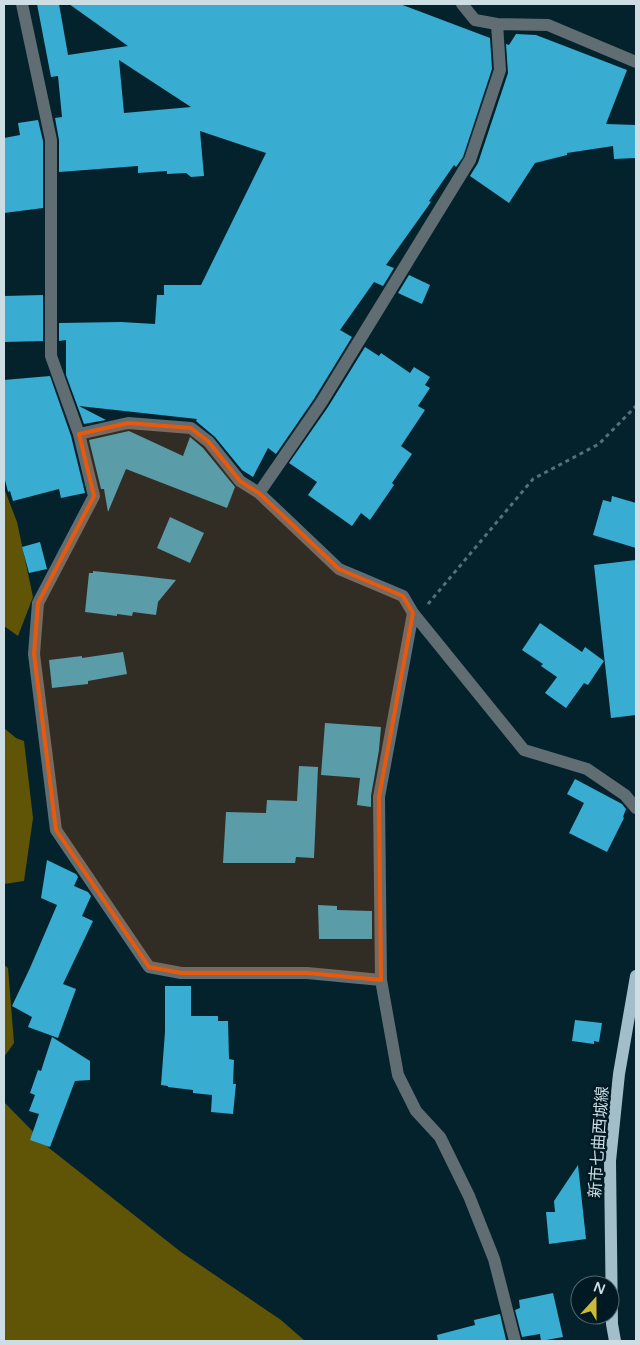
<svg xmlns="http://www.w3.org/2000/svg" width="640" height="1345" font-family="'Varela Round','Noto Sans JP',sans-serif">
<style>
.forest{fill:#605506}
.building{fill:#39add1;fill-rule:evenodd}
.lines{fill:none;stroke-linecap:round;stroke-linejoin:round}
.path{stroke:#577078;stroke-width:3;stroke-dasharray:4 4;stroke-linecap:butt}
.minor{stroke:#606d72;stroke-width:12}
.major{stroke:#a2bec8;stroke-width:12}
.marked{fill:#e8590c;fill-opacity:0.2;stroke:#e8590c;stroke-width:4;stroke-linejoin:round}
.labels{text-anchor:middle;stroke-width:5;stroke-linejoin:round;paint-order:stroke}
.street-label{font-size:16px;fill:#ccdde3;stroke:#001922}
</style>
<rect width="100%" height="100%" fill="#04222c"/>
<path class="forest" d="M 4,488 L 17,522 L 33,597 L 18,636 L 4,626 Z
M 4,728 L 16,738 L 24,741 L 33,818 L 24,881 L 4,884 Z
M 4,965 L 8,968 L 14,1043 L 4,1057 Z
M 4,1102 L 49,1148 L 181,1252 L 281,1320 L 305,1341 L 4,1341 Z"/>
<path class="building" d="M 37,4 L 59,4 L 68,55 L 128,46 L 69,4 L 400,4 L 490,38 L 492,69 L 463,157 L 456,167 L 454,165 L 429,201 L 431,202 L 386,265 L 394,268 L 383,286 L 374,282 L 340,330 L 352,337 L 314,399 L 276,454 L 268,448 L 253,477 L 242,470 L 215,437 L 196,421 L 197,419 L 79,406 L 106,420 L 84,424 L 66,375 L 66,340 L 59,341 L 59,323 L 121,322 L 155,324 L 157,295 L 164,295 L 164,285 L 201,285 L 266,153 L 200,131 L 204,176 L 191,177 L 186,173 L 167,174 L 167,171 L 138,173 L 138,166 L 59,172 L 59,140 L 55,118 L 62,117 L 58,76 L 51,77 ZM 119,60 L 191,107 L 124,113 Z
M 516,34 L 536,35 L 627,70 L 606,124 L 636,125 L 636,158 L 614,159 L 613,146 L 567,153 L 567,155 L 535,163 L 509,203 L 470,176 L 478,163 L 508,73 L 506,44 L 509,45 Z
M 38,120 L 43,141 L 43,208 L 4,213 L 4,138 L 20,135 L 18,123 Z
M 409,275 L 430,285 L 422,304 L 398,293 Z
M 43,295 L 43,341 L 4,342 L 4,296 Z
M 365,347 L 379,356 L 381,353 L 410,373 L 414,367 L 430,377 L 425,385 L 430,388 L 418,406 L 425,410 L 401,446 L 412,454 L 392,483 L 394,485 L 370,520 L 361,513 L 352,526 L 308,495 L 317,482 L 289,463 L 328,407 Z
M 50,376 L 71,436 L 85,493 L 61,498 L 59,489 L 13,501 L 10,491 L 8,492 L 4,476 L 4,380 Z
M 129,431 L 183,456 L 190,437 L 203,448 L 235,487 L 227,508 L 126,469 L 108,512 L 104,489 L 101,489 L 89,440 Z
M 612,496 L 636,503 L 636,548 L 593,535 L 603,500 L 611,502 Z
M 170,517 L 204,533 L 190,563 L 157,548 Z
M 40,542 L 47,569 L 29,573 L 22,547 Z
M 636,560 L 636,715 L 611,718 L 594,565 Z
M 93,571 L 142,576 L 176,580 L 158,602 L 156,615 L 133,612 L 132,616 L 117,614 L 117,616 L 85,612 L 89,573 L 93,573 Z
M 540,623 L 582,652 L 585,647 L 604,661 L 588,685 L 584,683 L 566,708 L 545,693 L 557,677 L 541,666 L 543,664 L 522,650 Z
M 123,652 L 127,674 L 88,681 L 88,684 L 52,688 L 49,660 L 82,656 L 82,658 Z
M 325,723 L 381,727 L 379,750 L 371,796 L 371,807 L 357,805 L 360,778 L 321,775 Z
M 299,766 L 318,767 L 314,858 L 296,857 L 295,863 L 223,863 L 226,812 L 266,813 L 267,800 L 297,801 Z
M 575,779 L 622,804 L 626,809 L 623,817 L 624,818 L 607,852 L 569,833 L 584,803 L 567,794 Z
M 47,860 L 76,874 L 78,877 L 74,886 L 88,892 L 91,896 L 82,916 L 93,921 L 63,984 L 76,989 L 58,1038 L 28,1027 L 32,1017 L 12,1006 L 30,968 L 57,905 L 41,898 Z
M 318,905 L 337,906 L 337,910 L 372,911 L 372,939 L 319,939 Z
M 165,986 L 191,986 L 191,1016 L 218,1016 L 218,1021 L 228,1021 L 229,1059 L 234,1060 L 233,1084 L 236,1084 L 233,1114 L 211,1112 L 212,1095 L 193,1093 L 193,1090 L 168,1087 L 168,1086 L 161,1085 L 165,1032 Z
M 575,1020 L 602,1023 L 599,1042 L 594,1041 L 594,1044 L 572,1041 Z
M 52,1037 L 90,1061 L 90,1080 L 75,1081 L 50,1147 L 30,1140 L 39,1114 L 29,1111 L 35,1095 L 30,1093 L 38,1070 L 41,1071 Z
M 578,1165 L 586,1239 L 549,1244 L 546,1212 L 555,1212 L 554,1201 Z
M 553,1293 L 563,1337 L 541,1341 L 540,1334 L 522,1337 L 515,1310 L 520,1308 L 519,1300 Z
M 500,1314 L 506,1340 L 438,1341 L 437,1335 L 475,1325 L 474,1320 Z"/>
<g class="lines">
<path class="path" d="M 428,604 L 533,479 L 599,444 L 636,406"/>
<path class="minor" d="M 22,4 L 51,140 L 51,356 L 79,434 L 94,496 L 38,603 L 34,654 L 56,830 L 149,967 L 181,973 L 307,973 L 381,980
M 462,4 L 475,20 L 497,24 L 548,25 L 636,62
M 79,434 L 128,423 L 191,428 L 209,442 L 240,481 L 259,493 L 339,569 L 403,596 L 413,613 L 524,750 L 587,769 L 625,795 L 636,808
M 259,493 L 321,403 L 470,160 L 500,70 L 497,24
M 413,613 L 379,797 L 381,980 L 398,1075 L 416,1111 L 440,1137 L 469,1196 L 494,1259 L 515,1341"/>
<path class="major" d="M 615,1341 L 612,1324 L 610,1161 L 619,1074 L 636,976"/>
</g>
<path class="marked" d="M 128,423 L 191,428 L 209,442 L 240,481 L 259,493 L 339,569 L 403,596 L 413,613 L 379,797 L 381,980 L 307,973 L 181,973 L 149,967 L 56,830 L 34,654 L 38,603 L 94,496 L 79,434 Z"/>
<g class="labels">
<g class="street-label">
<text transform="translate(598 1142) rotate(-86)" y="6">新市七曲西城線</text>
</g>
</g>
<rect width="640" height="1345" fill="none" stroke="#ccdde3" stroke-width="10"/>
<g transform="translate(595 1300) rotate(21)"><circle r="24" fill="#001922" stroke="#52676f"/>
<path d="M0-4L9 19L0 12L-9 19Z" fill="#cdb938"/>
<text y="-8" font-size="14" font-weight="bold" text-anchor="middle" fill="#ccdde3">N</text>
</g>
</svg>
